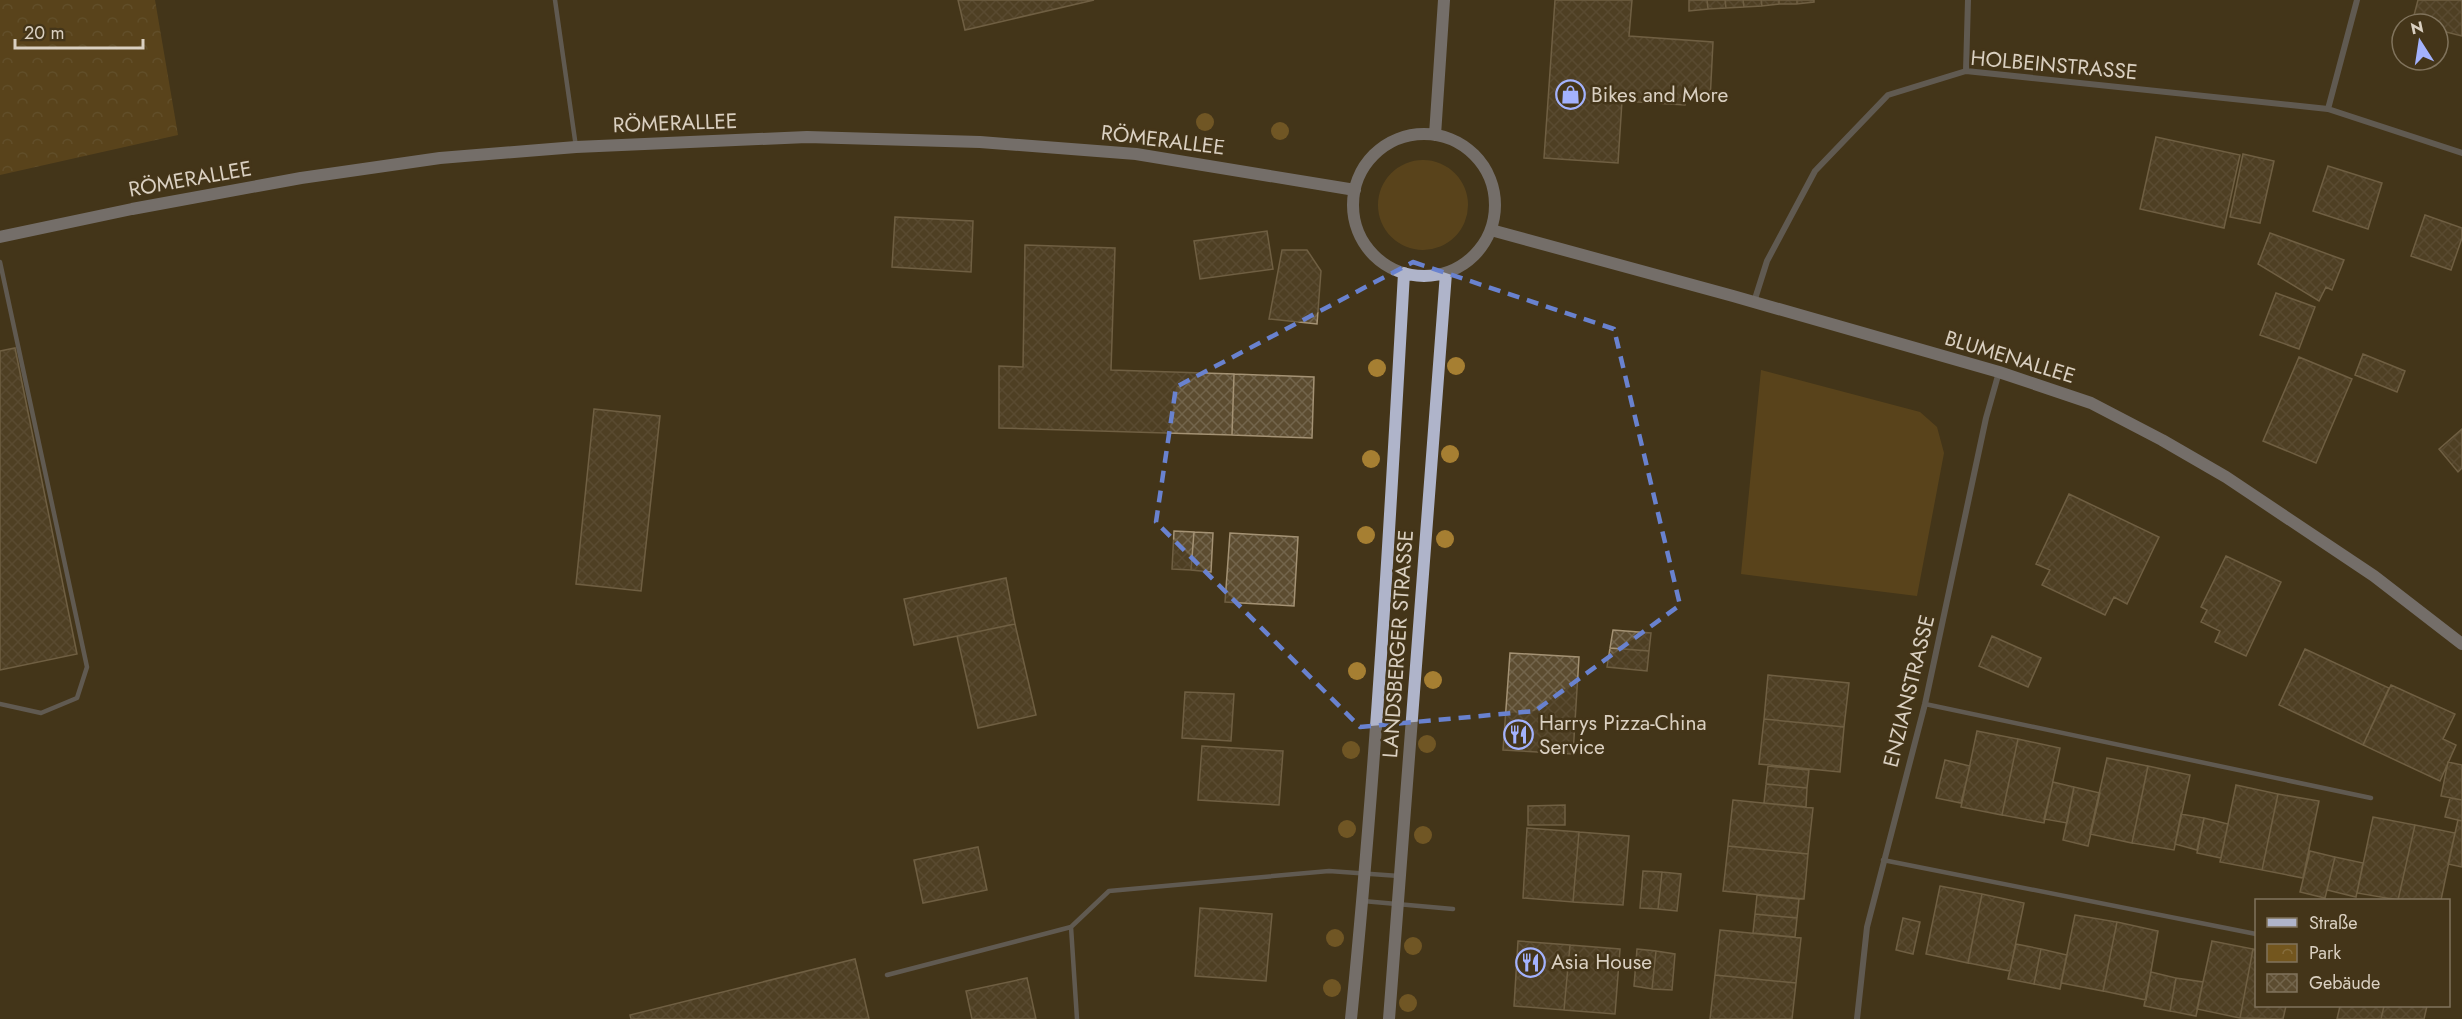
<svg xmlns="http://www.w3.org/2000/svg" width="2462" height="1019" font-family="Jost,sans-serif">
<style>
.green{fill:#73561e}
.park{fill:url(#park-crowns)}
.building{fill:url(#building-cross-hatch);stroke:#a49274;stroke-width:1.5}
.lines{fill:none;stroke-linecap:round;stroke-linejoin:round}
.lane{stroke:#848795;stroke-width:4.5}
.street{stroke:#848795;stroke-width:6}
.secondary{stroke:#afb4ca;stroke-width:12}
.tree{fill:#a67f32}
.marked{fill:none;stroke:#6982cf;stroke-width:4.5;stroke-dasharray:12 8;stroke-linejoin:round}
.labels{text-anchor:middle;stroke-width:5;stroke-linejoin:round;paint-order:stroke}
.street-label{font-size:21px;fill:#dad0c1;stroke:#443519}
.poi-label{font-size:21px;fill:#dad0c1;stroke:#443519;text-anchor:start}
</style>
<defs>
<pattern id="park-crowns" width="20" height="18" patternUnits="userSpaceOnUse" patternTransform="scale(1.5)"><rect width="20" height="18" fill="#73561e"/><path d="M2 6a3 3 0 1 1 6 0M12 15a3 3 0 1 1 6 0" fill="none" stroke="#866d3d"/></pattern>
<pattern id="building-cross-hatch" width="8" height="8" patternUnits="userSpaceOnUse" patternTransform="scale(1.5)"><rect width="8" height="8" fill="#5c4c30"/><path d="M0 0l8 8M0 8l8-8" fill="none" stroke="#73654c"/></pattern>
</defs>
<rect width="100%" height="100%" fill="#443519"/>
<path class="green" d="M1378 205a45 45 0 1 1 90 0a45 45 0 1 1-90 0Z
M 1761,370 L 1920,412 L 1937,427 L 1944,453 L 1917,596 L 1741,574 Z"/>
<path class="park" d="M 0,0 L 155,0 L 178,135 L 0,175 Z"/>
<path class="building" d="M 958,0 L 1094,0 L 965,30 Z
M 1555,0 L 1632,0 L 1629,36 L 1713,42 L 1710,101 L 1686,99 L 1685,105 L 1622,101 L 1618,163 L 1544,158 Z
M 1689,0 L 1707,0 L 1708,9 L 1689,11 Z
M 1707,0 L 1725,0 L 1726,8 L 1708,9 Z
M 1725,0 L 1743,0 L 1744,7 L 1726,8 Z
M 1743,0 L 1761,0 L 1762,6 L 1744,7 Z
M 1761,0 L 1779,0 L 1779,4 L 1762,6 Z
M 1779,0 L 1797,0 L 1797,4 L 1779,4 Z
M 1797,0 L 1814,0 L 1814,2 L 1797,4 Z
M 2418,0 L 2462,0 L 2462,36 L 2438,30 L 2438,24 L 2412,23 Z
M 2156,137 L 2240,155 L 2224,228 L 2140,209 Z
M 2243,154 L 2274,161 L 2260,223 L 2230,217 Z
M 2328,166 L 2382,183 L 2368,229 L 2313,211 Z
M 2425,215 L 2462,228 L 2462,238 L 2451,270 L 2411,256 Z
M 895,217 L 973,221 L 971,272 L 892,267 Z
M 1267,231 L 1273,269 L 1200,279 L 1194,241 Z
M 2270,233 L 2344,260 L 2332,290 L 2326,287 L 2319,301 L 2258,264 Z
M 1025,245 L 1115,248 L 1111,370 L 1234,374 L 1232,435 L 999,428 L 999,366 L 1023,367 Z
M 1282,250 L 1307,250 L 1321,271 L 1317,324 L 1269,319 Z
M 2276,293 L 2315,307 L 2299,349 L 2260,335 Z
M 15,348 L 77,654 L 0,670 L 0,351 Z
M 2363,354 L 2405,371 L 2397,392 L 2355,375 Z
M 2299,357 L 2352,379 L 2316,463 L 2263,441 Z
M 1234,374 L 1314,377 L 1312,438 L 1232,435 Z
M 594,409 L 660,416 L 641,591 L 576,584 Z
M 2462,429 L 2462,468 L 2458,472 L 2439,449 Z
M 2069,494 L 2159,537 L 2127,604 L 2114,597 L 2105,615 L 2042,585 L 2050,570 L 2036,564 Z
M 1174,531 L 1194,532 L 1191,570 L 1172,569 Z
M 1194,532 L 1213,533 L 1211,572 L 1191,570 Z
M 1230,533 L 1298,537 L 1294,606 L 1225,602 Z
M 2226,556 L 2281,582 L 2246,656 L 2215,642 L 2220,631 L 2201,622 L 2207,610 L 2201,607 Z
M 1006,578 L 1015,624 L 914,645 L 904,599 Z
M 1015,624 L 1036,715 L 978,728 L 957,636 Z
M 1613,630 L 1651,633 L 1649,651 L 1610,648 Z
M 1992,636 L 2041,658 L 2028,687 L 1979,666 Z
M 1610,648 L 1649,651 L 1647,671 L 1607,667 Z
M 2305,649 L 2389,688 L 2363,745 L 2279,705 Z
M 1510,653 L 1579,657 L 1573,754 L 1503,750 Z
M 1768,675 L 1849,683 L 1844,727 L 1764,719 Z
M 2391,685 L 2455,714 L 2443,739 L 2456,745 L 2440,781 L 2363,745 Z
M 1185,692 L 1234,694 L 1231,741 L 1182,738 Z
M 1764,719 L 1844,727 L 1840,772 L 1759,764 Z
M 1977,731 L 2018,739 L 2002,815 L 1961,807 Z
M 2018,739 L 2060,748 L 2044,823 L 2002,815 Z
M 1202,746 L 1283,751 L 1279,805 L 1198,800 Z
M 2107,758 L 2148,766 L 2132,843 L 2090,834 Z
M 1945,760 L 1970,766 L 1961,803 L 1936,798 Z
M 2448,762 L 2462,765 L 2462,800 L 2441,796 Z
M 1768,766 L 1809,770 L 1807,788 L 1766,784 Z
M 2148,766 L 2190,775 L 2174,850 L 2132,843 Z
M 2053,782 L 2074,787 L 2067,823 L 2044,819 Z
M 1766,784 L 1807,788 L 1806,807 L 1764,803 Z
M 2236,785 L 2278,794 L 2262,870 L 2220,862 Z
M 2074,787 L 2100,793 L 2088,846 L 2063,840 Z
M 2278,794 L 2319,801 L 2303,878 L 2262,870 Z
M 2450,798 L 2462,800 L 2462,821 L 2445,817 Z
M 1733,800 L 1813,808 L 1808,854 L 1728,846 Z
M 1565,805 L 1565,825 L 1528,825 L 1528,806 Z
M 2181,814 L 2204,818 L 2197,850 L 2175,844 Z
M 2373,817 L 2415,825 L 2398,900 L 2357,893 Z
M 2204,818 L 2228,824 L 2221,858 L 2197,853 Z
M 2458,820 L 2462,821 L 2462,867 L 2448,864 Z
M 2415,825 L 2455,833 L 2441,900 L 2398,900 Z
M 1527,828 L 1579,832 L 1573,902 L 1523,898 Z
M 1579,832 L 1629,836 L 1623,905 L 1573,902 Z
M 1728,846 L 1808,854 L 1804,899 L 1723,891 Z
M 978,847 L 987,890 L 923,903 L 914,860 Z
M 2310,851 L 2335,857 L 2325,898 L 2300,892 Z
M 2335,857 L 2363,863 L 2356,897 L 2327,890 Z
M 1643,871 L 1662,872 L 1658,909 L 1640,908 Z
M 1662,872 L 1681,874 L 1677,911 L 1658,909 Z
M 1940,886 L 1982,894 L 1968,963 L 1926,954 Z
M 1982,894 L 2024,903 L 2010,971 L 1968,963 Z
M 1757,895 L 1799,899 L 1797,918 L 1755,914 Z
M 1200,908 L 1272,914 L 1266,981 L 1195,976 Z
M 1755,914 L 1797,918 L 1795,937 L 1753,933 Z
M 2075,915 L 2117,922 L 2103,991 L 2061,983 Z
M 1903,918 L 1920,922 L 1913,954 L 1896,950 Z
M 2117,922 L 2158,931 L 2146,1000 L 2103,991 Z
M 1720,930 L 1801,938 L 1796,983 L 1715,975 Z
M 1518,941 L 1570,945 L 1564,1010 L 1514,1006 Z
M 2212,941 L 2253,949 L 2240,1018 L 2197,1009 Z
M 2016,944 L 2041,949 L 2034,984 L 2008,979 Z
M 1570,945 L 1620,949 L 1615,1014 L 1564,1010 Z
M 1637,949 L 1656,951 L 1652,989 L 1634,986 Z
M 2041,949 L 2067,955 L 2060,989 L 2034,984 Z
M 2253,949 L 2256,950 L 2256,1006 L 2286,1006 L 2283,1019 L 2240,1018 Z
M 1656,951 L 1675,954 L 1672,990 L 1652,989 Z
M 855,959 L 869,1019 L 631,1019 L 630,1015 Z
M 2151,972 L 2176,978 L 2170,1011 L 2144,1006 Z
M 1715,975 L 1796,983 L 1792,1019 L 1710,1019 Z
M 1027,978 L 1036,1019 L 972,1019 L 966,991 Z
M 2176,978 L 2203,982 L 2196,1016 L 2170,1011 Z
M 2340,1006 L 2384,1006 L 2381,1019 L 2337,1019 Z
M 2384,1006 L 2427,1006 L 2424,1019 L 2381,1019 Z"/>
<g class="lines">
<path class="lane" d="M 555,0 L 576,147
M 0,262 L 87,667 L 77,698 L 41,713 L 0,704
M 1925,704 L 2371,798
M 1883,860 L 2256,934
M 1363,901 L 1453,909
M 1071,927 L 1077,1019
M 887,975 L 1071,927 L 1109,891 L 1329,871 L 1399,876"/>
<path class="street" d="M 1966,71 L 1968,0
M 2328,109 L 2357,0
M 1754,302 L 1767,261 L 1815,171 L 1888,95 L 1966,71 L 2328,109 L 2462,153
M 1857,1019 L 1867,927 L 1925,704 L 1986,418 L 1999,372"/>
<path class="secondary" d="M1353 205a71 71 0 1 1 142 0a71 71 0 1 1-142 0Z
M 1435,135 L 1444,0
M 1491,230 L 1733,296 L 1999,372 L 2091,403 L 2162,440 L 2226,477 L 2374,576 L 2462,644
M 0,237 L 132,209 L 301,178 L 440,158 L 576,147 L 807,137 L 980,142 L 1136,154 L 1355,190
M 1351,1019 C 1376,771 1390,522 1404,273
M 1389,1019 L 1446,273"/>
</g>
<g class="tree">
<circle cx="1205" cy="122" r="9"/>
<circle cx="1280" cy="131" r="9"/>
<circle cx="1456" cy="366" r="9"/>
<circle cx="1377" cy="368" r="9"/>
<circle cx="1450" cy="454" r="9"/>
<circle cx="1371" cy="459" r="9"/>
<circle cx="1366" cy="535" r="9"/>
<circle cx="1445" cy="539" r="9"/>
<circle cx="1357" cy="671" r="9"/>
<circle cx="1433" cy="680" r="9"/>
<circle cx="1427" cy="744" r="9"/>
<circle cx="1351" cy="750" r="9"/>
<circle cx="1347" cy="829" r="9"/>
<circle cx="1423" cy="835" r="9"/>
<circle cx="1335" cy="938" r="9"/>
<circle cx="1413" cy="946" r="9"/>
<circle cx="1332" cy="988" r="9"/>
<circle cx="1408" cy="1003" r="9"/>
</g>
<path d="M0 0H2462V1019H0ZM 1413,262 L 1614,329 L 1680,605 L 1535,711 L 1360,727 L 1156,522 L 1176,387 Z" fill="#443519" fill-opacity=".55" fill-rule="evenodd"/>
<path class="marked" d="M 1413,262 L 1614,329 L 1680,605 L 1535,711 L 1360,727 L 1156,522 L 1176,387 Z"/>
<defs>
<symbol id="shop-ring" viewBox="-11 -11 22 22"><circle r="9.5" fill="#443519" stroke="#a3b2fd" stroke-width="1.5"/><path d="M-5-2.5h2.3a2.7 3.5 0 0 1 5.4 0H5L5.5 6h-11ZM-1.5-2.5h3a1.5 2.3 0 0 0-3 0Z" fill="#a3b2fd"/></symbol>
<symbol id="restaurant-ring" viewBox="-11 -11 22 22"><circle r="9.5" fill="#443519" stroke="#a3b2fd" stroke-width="1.5"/><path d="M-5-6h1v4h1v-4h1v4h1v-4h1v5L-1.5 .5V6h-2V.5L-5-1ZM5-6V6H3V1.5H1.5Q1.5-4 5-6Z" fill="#a3b2fd"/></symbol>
</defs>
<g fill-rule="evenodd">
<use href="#shop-ring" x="1554" y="78" width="33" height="33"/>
<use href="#restaurant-ring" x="1502" y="718" width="33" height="33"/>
<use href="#restaurant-ring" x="1514" y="946" width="33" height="33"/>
</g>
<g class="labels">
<g class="street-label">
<text transform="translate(2054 65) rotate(5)" y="7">HOLBEINSTRASSE</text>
<text transform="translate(675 123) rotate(-2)" y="7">RÖMERALLEE</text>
<text transform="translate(1163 140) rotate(7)" y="7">RÖMERALLEE</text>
<text transform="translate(190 179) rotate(-10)" y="7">RÖMERALLEE</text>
<text transform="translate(2010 357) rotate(17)" y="7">BLUMENALLEE</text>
<text transform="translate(1398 644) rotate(-86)" y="7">LANDSBERGER STRASSE</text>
<text transform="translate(1909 691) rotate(-76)" y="7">ENZIANSTRASSE</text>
</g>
<g class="poi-label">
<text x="1591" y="102">Bikes and More</text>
<text x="1539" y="730">Harrys Pizza-China<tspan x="1539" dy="24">Service</tspan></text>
<text x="1551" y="969">Asia House</text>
</g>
</g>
<rect x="2255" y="899" width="195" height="108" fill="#443519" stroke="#80735c" stroke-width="1.5"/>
<rect x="2267" y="918" width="30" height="9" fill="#afb4ca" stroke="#80735c" stroke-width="1.5"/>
<text x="2309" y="929" font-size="18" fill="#dad0c1">Straße</text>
<rect x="2267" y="944" width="30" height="18" fill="url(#park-crowns)" stroke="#80735c" stroke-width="1.5"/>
<text x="2309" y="959" font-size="18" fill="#dad0c1">Park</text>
<rect x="2267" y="974" width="30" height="18" fill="url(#building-cross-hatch)" stroke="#80735c" stroke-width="1.5"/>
<text x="2309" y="989" font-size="18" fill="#dad0c1">Gebäude</text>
<g transform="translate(2420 42) rotate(348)"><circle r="28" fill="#443519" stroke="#80735c" stroke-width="1.5"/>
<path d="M0-4.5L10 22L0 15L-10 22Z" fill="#a3b2fd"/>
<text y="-9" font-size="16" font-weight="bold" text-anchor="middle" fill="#dad0c1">N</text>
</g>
<path d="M15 39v9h128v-9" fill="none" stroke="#dad0c1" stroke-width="3"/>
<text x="24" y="39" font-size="18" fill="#dad0c1" stroke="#443519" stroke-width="4.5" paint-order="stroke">20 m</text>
</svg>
